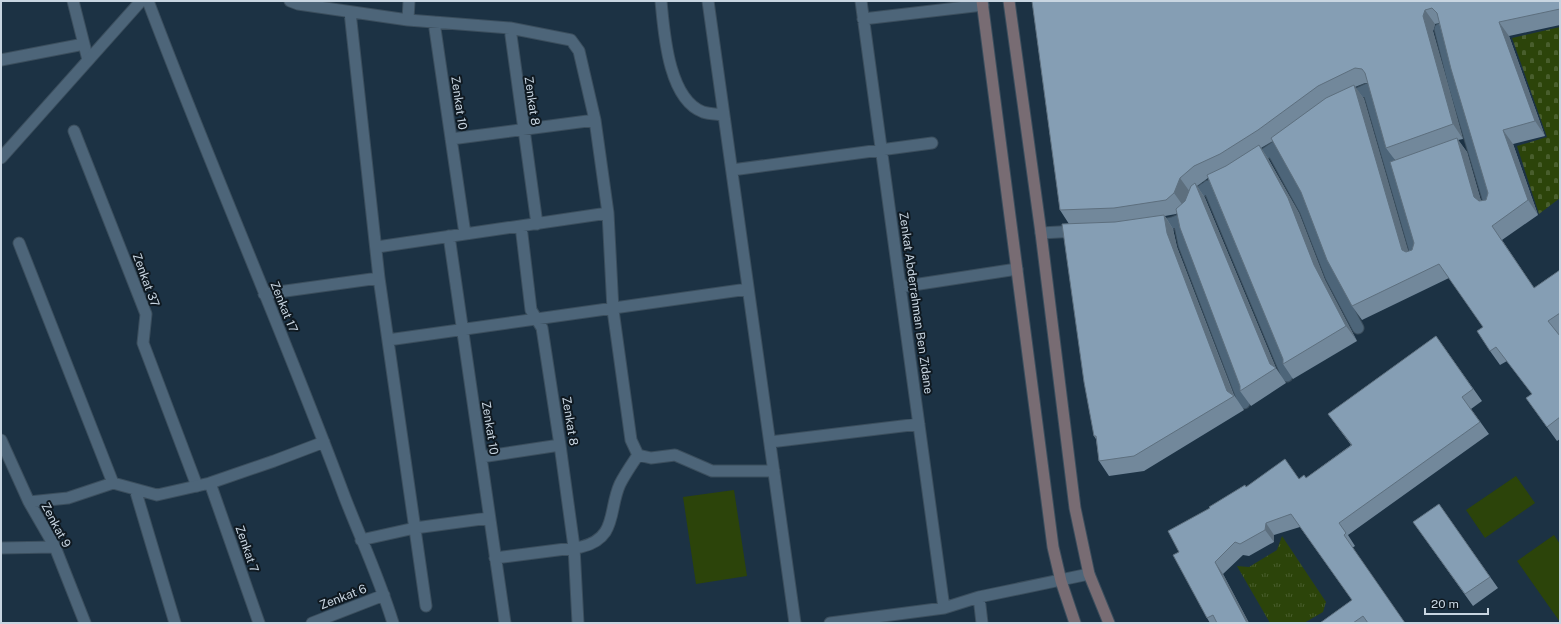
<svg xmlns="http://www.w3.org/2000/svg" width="1561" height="624" font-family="'Public Sans',sans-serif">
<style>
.grass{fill:url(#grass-tufts)}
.cemetery{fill:url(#cemetery-stones)}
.park{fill:#2c440a}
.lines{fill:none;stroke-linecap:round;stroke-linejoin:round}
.pedestrian-casing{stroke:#3b4e5d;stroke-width:13}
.minor-casing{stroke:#3b4e5d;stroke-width:13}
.tertiary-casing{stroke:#3b4e5d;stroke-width:13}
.secondary-casing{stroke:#3b4e5d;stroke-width:13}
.pedestrian{stroke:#4d6579;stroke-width:11}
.minor{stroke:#4d6579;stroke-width:11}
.tertiary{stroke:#4d6579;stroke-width:11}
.secondary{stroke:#786c73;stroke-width:11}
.wall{fill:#72889b;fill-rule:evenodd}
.shaded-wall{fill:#5d6f7e}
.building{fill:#859eb4;stroke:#5d6f7e}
.labels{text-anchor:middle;stroke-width:4;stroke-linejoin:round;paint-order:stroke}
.street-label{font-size:12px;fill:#c8d5e1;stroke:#0f1921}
</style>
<defs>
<pattern id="grass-tufts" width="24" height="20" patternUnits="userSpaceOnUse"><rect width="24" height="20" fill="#2c440a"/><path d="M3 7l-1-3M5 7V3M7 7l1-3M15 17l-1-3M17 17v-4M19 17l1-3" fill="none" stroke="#495e2d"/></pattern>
<pattern id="cemetery-stones" width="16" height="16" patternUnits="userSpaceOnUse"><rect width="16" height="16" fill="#2c440a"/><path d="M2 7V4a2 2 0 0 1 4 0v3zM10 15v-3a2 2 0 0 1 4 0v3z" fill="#495e2d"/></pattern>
</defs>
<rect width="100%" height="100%" fill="#1c3244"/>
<path class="grass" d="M 1282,536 L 1326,602 L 1323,612 L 1304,623 L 1270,623 L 1237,566 L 1249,567 L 1277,550 Z"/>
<path class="cemetery" d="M 1560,27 L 1560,198 L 1539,214 L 1517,146 L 1547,137 L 1512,38 Z"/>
<path class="park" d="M 1516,476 L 1535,503 L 1485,538 L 1466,510 Z
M 734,490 L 747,576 L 696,584 L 683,497 Z
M 1554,535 L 1560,544 L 1560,622 L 1517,561 Z"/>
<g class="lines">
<defs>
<path id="pedestrian" d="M 73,1 L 88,60
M 1,60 L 84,44
M 74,131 L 146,314 L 143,343 L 197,486"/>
<path id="minor" d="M 148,1 C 211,168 283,331 345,498 C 361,539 380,580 393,623
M 290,1 L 298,4 L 408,20 L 510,28 L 571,40 L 579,51 L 595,120 L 608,213 L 613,310 L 631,440 L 638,455 L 651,458 L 675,455 L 712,471 L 774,471
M 661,1 C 664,32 668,99 703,112 C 709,114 717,114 724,115
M 708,1 L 795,623
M 861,1 L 944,608
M 350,12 L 379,278 L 426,606
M 863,19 L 983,5
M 408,20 L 409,1
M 434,22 L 465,234
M 510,28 L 537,224
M 1440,29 L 1454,85 L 1491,209
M 1346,99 L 1368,89 L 1417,258
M 451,139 L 595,120
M 1272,150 L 1305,210 L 1331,277 L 1358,328
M 1253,162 L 1287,139
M 732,170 L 932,143
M 1208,186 L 1287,376
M 1179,221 L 1184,245 L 1244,403
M 521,226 L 531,310 L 542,328 L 560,445 L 574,547 L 578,623
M 1156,226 C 1168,224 1182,223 1189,211 C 1192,207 1192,201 1195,197 C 1202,188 1215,183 1225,179
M 1041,233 L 1077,231
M 449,236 L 505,623
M 19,243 L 113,483
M 377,247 L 608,213
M 900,287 L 1017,269
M 264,294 L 379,278
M 388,340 L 748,289
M 1,440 L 29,502 L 55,547 L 85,623
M 770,442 L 919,424
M 481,457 L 560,445
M 210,483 L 259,623
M 135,489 L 175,623
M 29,502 L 68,498 L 113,483 L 157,495 L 210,483 L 274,461 L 324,442
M 361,540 L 415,528 L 489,518
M 1,548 L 55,547
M 495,558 L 581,547 C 618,538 608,510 620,484 C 625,474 632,464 638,455
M 979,597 L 982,623
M 312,623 L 384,595
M 830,623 L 944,608 L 979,597 L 1089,574"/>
<path id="tertiary" d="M 1,158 L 141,1"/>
<path id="secondary" d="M 982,1 L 1053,547 L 1061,581 L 1075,623
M 1009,1 L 1041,233 L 1075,508 L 1089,574 L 1109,623"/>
</defs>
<use href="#pedestrian" class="pedestrian-casing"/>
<use href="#minor" class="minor-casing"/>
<use href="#tertiary" class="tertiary-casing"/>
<use href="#secondary" class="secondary-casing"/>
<use href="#pedestrian" class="pedestrian"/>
<use href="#minor" class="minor"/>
<use href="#tertiary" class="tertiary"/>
<use href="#secondary" class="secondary"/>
</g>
<path class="wall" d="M 1032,1 L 1560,1 L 1560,25 L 1509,36 L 1545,136 L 1513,144 L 1538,215 L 1502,240 L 1534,288 L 1560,270 L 1560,334 L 1559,335 L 1560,336 L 1560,439 L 1557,441 L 1526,398 L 1532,394 L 1507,361 L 1500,365 L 1490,351 L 1483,327 L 1449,278 L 1362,320 L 1352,306 L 1301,192 L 1273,141 L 1261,148 L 1269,160 L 1299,213 L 1325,280 L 1357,341 L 1293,379 L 1283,364 L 1283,359 L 1208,178 L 1204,181 L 1197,186 L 1205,198 L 1276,368 L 1286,383 L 1251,406 L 1240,391 L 1240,386 L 1177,213 L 1176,214 L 1165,216 L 1173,229 L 1177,247 L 1234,395 L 1244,410 L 1144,471 L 1109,476 L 1099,461 L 1096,439 L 1094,436 L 1069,224 L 1060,210 ZM 1439,23 L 1488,193 L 1486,200 L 1481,201 L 1467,152 L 1458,140 L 1463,139 L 1433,31 L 1435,24 ZM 1365,83 L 1368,83 L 1386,148 L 1395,160 L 1414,243 L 1412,250 L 1408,251 L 1364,99 L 1355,87 Z
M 1436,336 L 1482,401 L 1471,409 L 1489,434 L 1348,535 L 1355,546 L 1352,548 L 1405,623 L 1320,623 L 1352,600 L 1300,527 L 1274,535 L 1274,542 L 1249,556 L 1243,555 L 1223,574 L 1249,623 L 1210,623 L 1207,618 L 1179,552 L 1210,508 L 1246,487 L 1306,478 L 1351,445 L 1328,414 Z
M 1439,504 L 1498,588 L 1473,606 L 1413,522 Z"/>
<path class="shaded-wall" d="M 1425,10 L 1435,24 L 1433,31 L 1463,139 L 1453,124 L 1423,16 Z
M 1499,22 L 1509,36 L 1545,136 L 1535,121 Z
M 1354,85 L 1364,99 L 1412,264 L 1402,250 Z
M 1503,130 L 1513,144 L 1538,215 L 1528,200 Z
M 1457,138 L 1467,152 L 1484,211 L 1474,197 Z
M 1259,145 L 1269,160 L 1299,213 L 1325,280 L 1357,341 L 1346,326 L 1314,265 Z
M 1180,178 L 1190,192 L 1184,207 L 1174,193 Z
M 1195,183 L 1205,198 L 1276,368 L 1270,364 Z
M 1164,215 L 1173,229 L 1177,247 L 1234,396 L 1227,391 L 1167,233 Z
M 1266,523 L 1274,535 L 1274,542 L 1265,530 Z
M 1215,562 L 1223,574 L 1249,623 L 1247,623 Z"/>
<path class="building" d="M 1032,1 L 1560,1 L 1560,9 L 1499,22 L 1535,121 L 1503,130 L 1528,200 L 1492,226 L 1534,288 L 1560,270 L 1560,313 L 1548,321 L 1560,336 L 1560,417 L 1547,427 L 1526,398 L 1532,394 L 1496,347 L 1490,351 L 1477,331 L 1483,327 L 1439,264 L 1352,306 L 1327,260 L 1301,192 L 1271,138 L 1326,98 L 1354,85 L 1402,250 L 1406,252 L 1412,250 L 1414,243 L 1390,162 L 1457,138 L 1474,197 L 1479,201 L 1486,200 L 1488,193 L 1451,69 L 1437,13 L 1432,8 L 1425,10 L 1423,16 L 1453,124 L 1386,148 L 1365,73 L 1362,69 L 1355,68 L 1318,86 L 1258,130 L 1220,154 L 1194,166 L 1180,178 L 1174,193 L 1166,200 L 1114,208 L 1060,210 Z
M 1259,145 L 1288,198 L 1314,265 L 1346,326 L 1283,364 L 1283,359 L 1207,175 L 1226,166 Z
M 1195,183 L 1270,364 L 1276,368 L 1240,391 L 1240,386 L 1180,228 L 1176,209 L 1185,201 L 1191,186 Z
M 1164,215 L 1167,233 L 1227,391 L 1234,396 L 1134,456 L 1099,461 L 1096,436 L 1094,436 L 1084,382 L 1062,224 L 1115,222 Z
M 1436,336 L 1473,389 L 1462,397 L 1480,422 L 1339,523 L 1346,533 L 1344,535 L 1405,623 L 1368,623 L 1363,616 L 1353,623 L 1320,623 L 1352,600 L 1291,514 L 1266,523 L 1265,530 L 1240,544 L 1235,542 L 1215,562 L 1247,623 L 1217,623 L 1213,615 L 1207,618 L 1173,555 L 1179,552 L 1168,531 L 1210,508 L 1209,507 L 1245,485 L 1246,487 L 1285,459 L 1299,479 L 1304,475 L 1306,478 L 1352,445 L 1328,414 Z
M 1439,504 L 1490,577 L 1465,594 L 1413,522 Z"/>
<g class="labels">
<g class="street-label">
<text transform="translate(532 101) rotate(82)" y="4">Zenkat 8</text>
<text transform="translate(459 103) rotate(82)" y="4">Zenkat 10</text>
<text transform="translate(146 280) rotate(70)" y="4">Zenkat 37</text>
<text transform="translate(916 303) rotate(82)" y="4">Zenkat Abderrahman Ben Zidane</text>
<text transform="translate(284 307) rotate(68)" y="4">Zenkat 17</text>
<text transform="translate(570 421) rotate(81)" y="4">Zenkat 8</text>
<text transform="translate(490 428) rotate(81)" y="4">Zenkat 10</text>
<text transform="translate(56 525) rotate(62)" y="4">Zenkat 9</text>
<text transform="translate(247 549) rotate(71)" y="4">Zenkat 7</text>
<text transform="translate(343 597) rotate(-21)" y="4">Zenkat 6</text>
</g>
</g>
<rect width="1561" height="624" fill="none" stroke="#c8d5e1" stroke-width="4"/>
<path d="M1425 608v6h63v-6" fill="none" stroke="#c8d5e1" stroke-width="2"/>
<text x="1431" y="608" font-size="12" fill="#c8d5e1" stroke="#0f1921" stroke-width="3" paint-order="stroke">20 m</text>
</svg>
